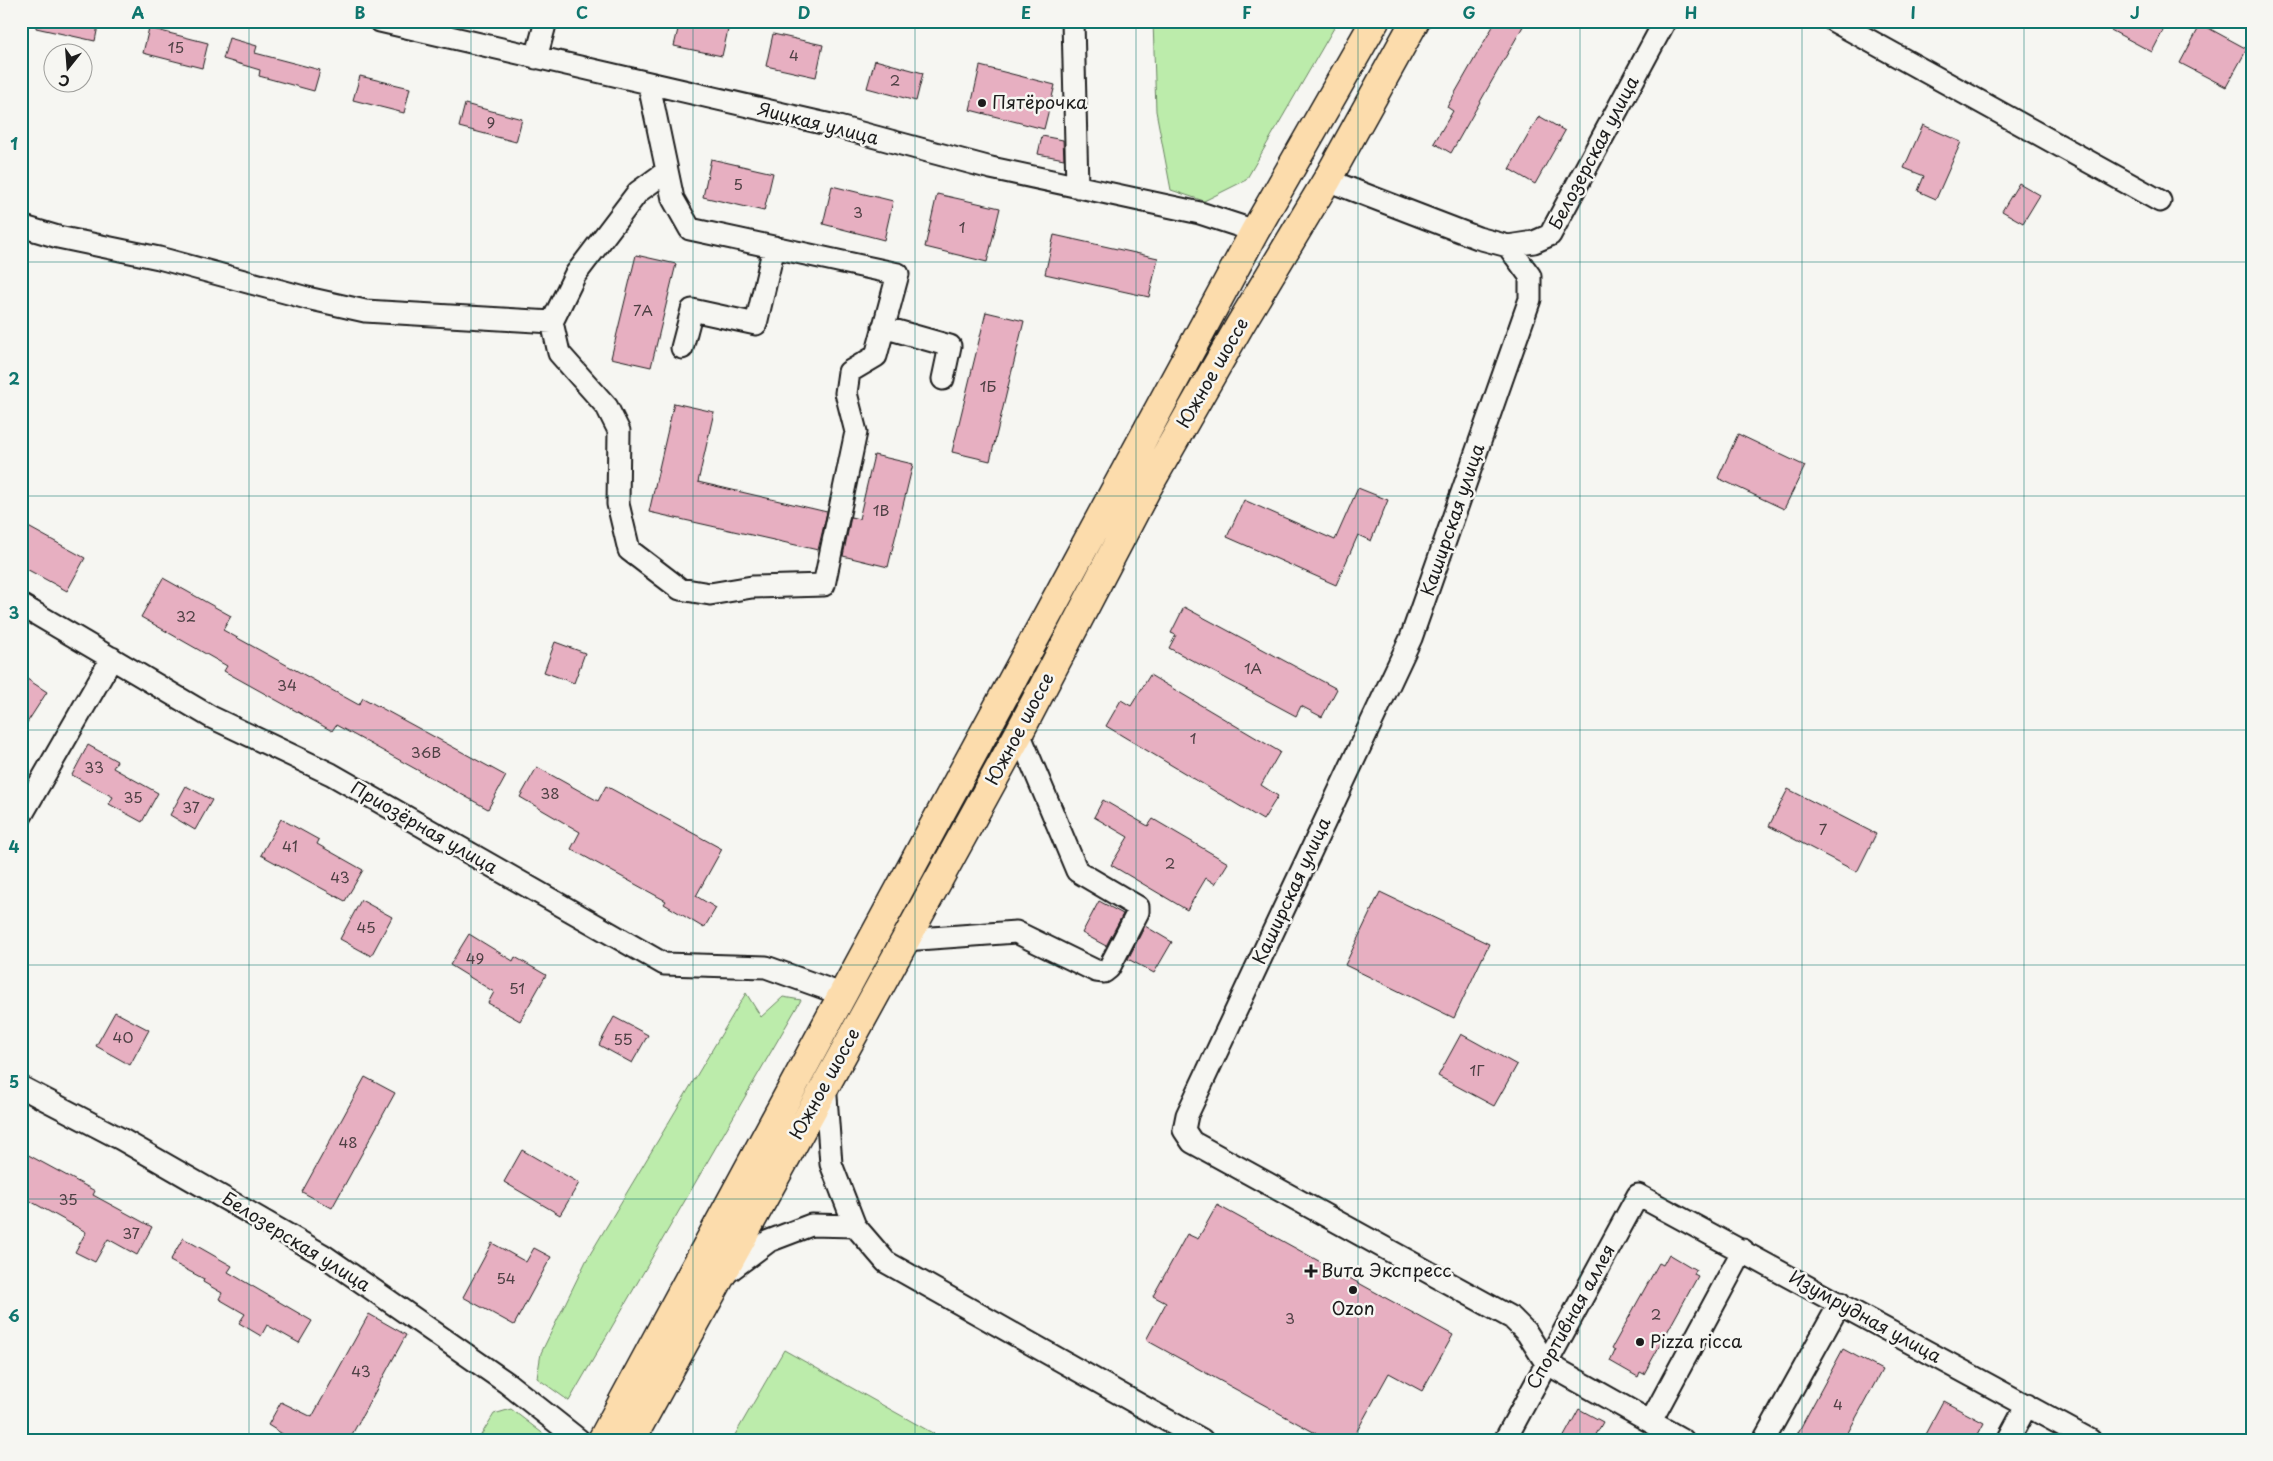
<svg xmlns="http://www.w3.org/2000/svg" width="2273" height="1461" font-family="'Playpen Sans',sans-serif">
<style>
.green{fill:#bcecab;stroke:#6c8464}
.building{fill:#e7afc1;stroke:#1c1c1c}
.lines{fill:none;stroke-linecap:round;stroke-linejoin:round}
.minor-casing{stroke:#1c1c1c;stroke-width:25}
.major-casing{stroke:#1c1c1c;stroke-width:31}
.minor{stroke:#f6f6f2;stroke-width:21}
.major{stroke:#fcdcac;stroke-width:28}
.grid{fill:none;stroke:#0f766e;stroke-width:1;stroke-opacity:0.55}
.poi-dot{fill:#1c1c1c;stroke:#f6f6f2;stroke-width:2}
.labels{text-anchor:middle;stroke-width:5;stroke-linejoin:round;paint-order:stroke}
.number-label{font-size:15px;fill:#4f4145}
.poi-label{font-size:18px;fill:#1c1c1c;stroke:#f6f6f2;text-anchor:start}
.street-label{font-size:18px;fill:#1c1c1c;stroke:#f6f6f2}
.neatline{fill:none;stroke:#0f766e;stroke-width:2}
.grid-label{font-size:16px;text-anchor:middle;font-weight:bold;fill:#0f766e}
</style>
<rect width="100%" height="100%" fill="#f6f6f2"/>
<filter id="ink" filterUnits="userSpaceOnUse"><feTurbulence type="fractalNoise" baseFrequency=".02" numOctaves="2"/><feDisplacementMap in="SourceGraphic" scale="10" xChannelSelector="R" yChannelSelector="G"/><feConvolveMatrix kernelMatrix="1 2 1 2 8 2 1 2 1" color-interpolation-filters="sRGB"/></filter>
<g filter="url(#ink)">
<path class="green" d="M 1153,21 L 1338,21 L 1246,180 L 1204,201 L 1171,190 L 1156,111 Z
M 746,993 L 761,1017 L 783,997 L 801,1000 L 569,1401 L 537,1378 L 541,1353 L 586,1261 Z
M 784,1350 L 945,1440 L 732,1440 Z
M 511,1409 L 550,1439 L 550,1440 L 478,1440 L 494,1414 Z"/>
<path class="building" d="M 36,21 L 99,21 L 95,41 L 36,28 Z
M 680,21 L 730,21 L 722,56 L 674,46 Z
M 1496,21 L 1526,21 L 1451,153 L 1434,143 L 1453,111 L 1447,107 Z
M 2094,21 L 2168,21 L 2152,52 Z
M 2201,24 L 2247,49 L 2226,87 L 2180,63 Z
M 149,28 L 208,43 L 202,68 L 143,53 Z
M 773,34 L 823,45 L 816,77 L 766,66 Z
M 229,38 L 257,46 L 255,53 L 320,70 L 314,91 L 259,76 L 260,70 L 223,59 Z
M 875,60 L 923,73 L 916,101 L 867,88 Z
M 980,66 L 1055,85 L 1044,129 L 970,110 Z
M 360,76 L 410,88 L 404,113 L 353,100 Z
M 465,104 L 522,119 L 516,142 L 459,127 Z
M 1539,116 L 1565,131 L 1535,184 L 1509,169 Z
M 1923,125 L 1961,142 L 1936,199 L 1918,191 L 1924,176 L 1904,168 Z
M 1042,136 L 1063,140 L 1064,159 L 1038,154 Z
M 711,159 L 773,173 L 764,211 L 703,197 Z
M 2019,183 L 2040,195 L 2023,223 L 2002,211 Z
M 832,186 L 893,201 L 884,240 L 823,224 Z
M 937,194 L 1000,208 L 987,262 L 925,247 Z
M 1054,235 L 1158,258 L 1149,297 L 1045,274 Z
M 636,255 L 676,264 L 651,367 L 611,358 Z
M 986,312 L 1024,321 L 990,461 L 952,452 Z
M 674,403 L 714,412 L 698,482 L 827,512 L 818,550 L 649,512 Z
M 1738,434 L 1805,466 L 1784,509 L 1718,478 Z
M 874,455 L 913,464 L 888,567 L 843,556 L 851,517 L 859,519 Z
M 1358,488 L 1388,500 L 1371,541 L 1358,535 L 1336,585 L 1227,537 L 1244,500 L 1335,540 Z
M 21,523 L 85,558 L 67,591 L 21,566 Z
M 163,578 L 231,616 L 223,630 L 359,705 L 363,698 L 506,776 L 488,809 L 336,725 L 332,731 L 224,671 L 227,666 L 141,617 Z
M 1184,607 L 1337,689 L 1322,717 L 1301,706 L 1296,716 L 1169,648 L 1176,635 L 1171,633 Z
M 555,642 L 585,653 L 574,683 L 544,672 Z
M 21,675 L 47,692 L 21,732 Z
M 1150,675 L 1280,752 L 1261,785 L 1278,796 L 1263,820 L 1106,726 L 1121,700 L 1131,706 Z
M 88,745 L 117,761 L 113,768 L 158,793 L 142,822 L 109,804 L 113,797 L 72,775 Z
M 537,767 L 598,801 L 606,786 L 722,849 L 696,896 L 716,908 L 704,928 L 664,904 L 666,901 L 571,849 L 580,832 L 520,797 Z
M 186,786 L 212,800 L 195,830 L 170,815 Z
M 1788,789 L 1876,834 L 1857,872 L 1769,826 Z
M 1103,800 L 1148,826 L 1153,819 L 1228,863 L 1215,884 L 1206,878 L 1187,910 L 1111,865 L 1128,837 L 1094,817 Z
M 281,819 L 319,840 L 317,844 L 363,870 L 345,901 L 261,855 Z
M 1380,892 L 1489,944 L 1454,1018 L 1345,965 Z
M 361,900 L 392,917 L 371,956 L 340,939 Z
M 1099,901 L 1123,914 L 1106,946 L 1082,933 Z
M 1145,926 L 1172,942 L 1154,973 L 1128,959 Z
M 469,934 L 513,961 L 515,957 L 546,975 L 520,1021 L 488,1003 L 494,992 L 450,965 Z
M 115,1012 L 149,1030 L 130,1065 L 96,1046 Z
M 614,1017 L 648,1035 L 632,1063 L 599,1045 Z
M 1461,1034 L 1517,1065 L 1494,1106 L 1438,1076 Z
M 365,1077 L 395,1093 L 332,1208 L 302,1192 Z
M 522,1150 L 579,1183 L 560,1215 L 504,1182 Z
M 21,1151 L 95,1191 L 93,1195 L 152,1227 L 137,1255 L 108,1239 L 95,1262 L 75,1252 L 86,1232 L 21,1196 Z
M 1217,1205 L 1453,1335 L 1422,1391 L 1389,1373 L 1352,1440 L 1328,1440 L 1146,1340 L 1166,1303 L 1153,1296 L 1187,1234 L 1198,1239 Z
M 183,1238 L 232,1266 L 228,1272 L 312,1321 L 299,1343 L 267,1325 L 261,1336 L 239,1323 L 245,1314 L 219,1299 L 222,1293 L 203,1282 L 204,1279 L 170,1261 Z
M 492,1243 L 526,1262 L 534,1248 L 551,1257 L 514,1325 L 463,1297 Z
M 1669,1254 L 1696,1270 L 1694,1274 L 1698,1276 L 1644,1374 L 1640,1372 L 1638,1377 L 1610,1361 L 1615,1350 L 1612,1348 L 1659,1263 L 1663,1265 Z
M 369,1314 L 406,1335 L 349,1440 L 281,1440 L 284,1435 L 268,1425 L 281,1402 L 312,1417 Z
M 1843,1349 L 1882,1370 L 1844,1440 L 1794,1440 Z
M 1943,1401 L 1984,1423 L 1975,1440 L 1922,1440 Z
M 1579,1409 L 1603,1422 L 1593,1440 L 1562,1440 Z"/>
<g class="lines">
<defs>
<path id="minor" d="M 380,21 L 831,125 L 991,168 L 1200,213 L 1255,231
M 1073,21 L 1077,187
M 1834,21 L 2160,201
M 536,58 L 546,21
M 649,85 L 673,199 L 690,229 L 898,274 L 876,356 L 849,372 L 846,393 L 856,432 L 824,585 L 752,587 L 710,594 L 680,589 L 629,550 L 618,504 L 619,431 L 607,407 L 559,353 L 552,322 L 575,275 L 638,192 L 667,171
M 1327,180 L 1478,238 L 1508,246 L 1534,242 L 1550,235 L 1665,21
M 21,226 L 58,237 L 159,258 L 307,298 L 365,311 L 552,322
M 1508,246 L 1530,276 L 1530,299 L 1411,638 L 1187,1115 L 1184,1130 L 1192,1142 L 1512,1318 L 1527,1333 L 1546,1363 L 1683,1440
M 883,327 L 950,346 L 943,379
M 682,348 L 692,310 L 756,324 L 774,247
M 21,605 L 211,717 L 331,774 L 664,964 L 766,967 L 844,995
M 21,816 L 112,658
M 904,940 L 1016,932 L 1096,971 L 1104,972 L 1109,968 L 1138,912 L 1138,907 L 1077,871 L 1019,733
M 825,1083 L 831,1164 L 855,1226 L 886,1262 L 1202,1440
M 21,1087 L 121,1139 L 323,1255 L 507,1383 L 579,1440
M 725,1274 L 769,1241 L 811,1225 L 855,1226
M 1651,1421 L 1743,1250
M 1505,1440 L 1638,1195 L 2090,1440
M 1764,1440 L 1840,1303
M 2008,1440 L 2027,1405"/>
<path id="major" d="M 602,1440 L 1255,231 L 1375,21
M 631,1440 L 1019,733 L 1146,490 L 1240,325 L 1327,180 L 1415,21"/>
</defs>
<use href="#minor" class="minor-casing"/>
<use href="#major" class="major-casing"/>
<use href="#minor" class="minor"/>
<use href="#major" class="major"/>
</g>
</g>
<path class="grid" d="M 249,21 L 249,1440M 471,21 L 471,1440M 693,21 L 693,1440M 915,21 L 915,1440M 1136,21 L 1136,1440M 1358,21 L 1358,1440M 1580,21 L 1580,1440M 1802,21 L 1802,1440M 2024,21 L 2024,1440M 21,262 L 2252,262M 21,496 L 2252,496M 21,730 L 2252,730M 21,965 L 2252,965M 21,1199 L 2252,1199"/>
<g class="poi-dot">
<circle cx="982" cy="103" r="5"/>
<path d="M1308.5 1263.5h5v5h5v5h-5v5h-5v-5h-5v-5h5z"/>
<circle cx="1353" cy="1290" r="5"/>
<circle cx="1640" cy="1342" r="5"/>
</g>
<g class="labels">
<g class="number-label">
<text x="176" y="53">15</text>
<text x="794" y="61">4</text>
<text x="895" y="86">2</text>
<text x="491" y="128">9</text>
<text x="738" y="190">5</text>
<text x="858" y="218">3</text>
<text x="962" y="233">1</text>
<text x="643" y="316">7А</text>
<text x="988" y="392">1Б</text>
<text x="881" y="516">1В</text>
<text x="186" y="622">32</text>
<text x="1253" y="674">1А</text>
<text x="287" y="691">34</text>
<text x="1193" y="744">1</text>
<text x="426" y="758">36В</text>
<text x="94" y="773">33</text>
<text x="550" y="799">38</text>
<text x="133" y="803">35</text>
<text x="191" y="813">37</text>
<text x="1823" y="835">7</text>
<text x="290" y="852">41</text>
<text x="1170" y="869">2</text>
<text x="340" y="883">43</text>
<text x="366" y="933">45</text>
<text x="475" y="964">49</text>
<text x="517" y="994">51</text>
<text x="123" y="1043">40</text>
<text x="623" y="1045">55</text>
<text x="1477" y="1076">1Г</text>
<text x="348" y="1148">48</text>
<text x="68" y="1205">35</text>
<text x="131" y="1239">37</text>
<text x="506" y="1284">54</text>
<text x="1656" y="1320">2</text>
<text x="1290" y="1324">3</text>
<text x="361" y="1377">43</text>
<text x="1838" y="1410">4</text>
</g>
<g class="poi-label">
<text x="992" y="109">Пятёрочка</text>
<text x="1321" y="1277">Вита Экспресс</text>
<text x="1353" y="1315" text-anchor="middle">Ozon</text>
<text x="1650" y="1348">Pizza ricca</text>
</g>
<g class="street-label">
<text transform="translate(818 124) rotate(14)" y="6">Яицкая улица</text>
<text transform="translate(1594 153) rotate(-62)" y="6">Белозерская улица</text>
<text transform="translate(1213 373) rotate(-60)" y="6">Южное шоссе</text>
<text transform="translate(1453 520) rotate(-71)" y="6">Каширская улица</text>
<text transform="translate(1020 729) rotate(-62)" y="6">Южное шоссе</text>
<text transform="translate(424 828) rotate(30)" y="6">Приозёрная улица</text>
<text transform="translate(1292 891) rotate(-65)" y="6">Каширская улица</text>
<text transform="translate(825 1084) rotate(-61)" y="6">Южное шоссе</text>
<text transform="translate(296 1242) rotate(32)" y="6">Белозерская улица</text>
<text transform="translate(1571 1317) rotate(-61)" y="6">Спортивная аллея</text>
<text transform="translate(1865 1317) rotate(29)" y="6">Изумрудная улица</text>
</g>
</g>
<rect width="2273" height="1461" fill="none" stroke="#f6f6f2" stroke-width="55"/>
<g transform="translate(68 68) rotate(197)"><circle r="24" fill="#f6f6f2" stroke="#9f9f9c"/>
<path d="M0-4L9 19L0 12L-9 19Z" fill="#1c1c1c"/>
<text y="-8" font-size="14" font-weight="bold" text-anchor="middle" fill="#1c1c1c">С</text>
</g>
<rect x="28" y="28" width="2218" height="1406" class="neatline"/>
<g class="grid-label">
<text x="138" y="19">A</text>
<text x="360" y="19">B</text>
<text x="582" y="19">C</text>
<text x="804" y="19">D</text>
<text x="1026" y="19">E</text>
<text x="1247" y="19">F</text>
<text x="1469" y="19">G</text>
<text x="1691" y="19">H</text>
<text x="1913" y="19">I</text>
<text x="2135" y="19">J</text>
<text x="14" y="150">1</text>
<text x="14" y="385">2</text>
<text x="14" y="619">3</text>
<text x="14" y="853">4</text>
<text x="14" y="1088">5</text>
<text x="14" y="1322">6</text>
</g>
</svg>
